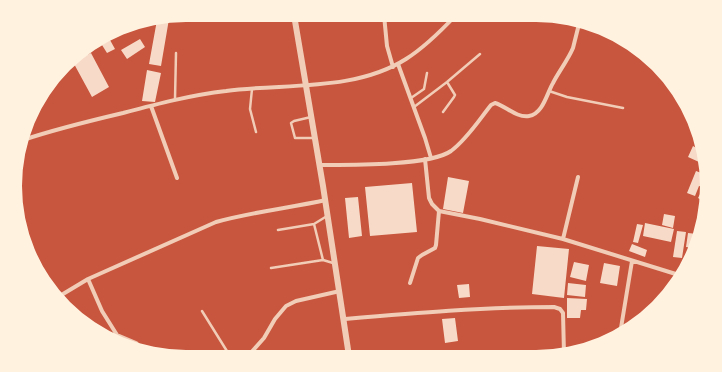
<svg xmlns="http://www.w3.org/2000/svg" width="722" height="372" font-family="'Alegreya Sans',sans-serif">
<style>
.building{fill:#f7dbc8}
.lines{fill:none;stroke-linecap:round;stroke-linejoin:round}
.service{stroke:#f1ccb7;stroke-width:2.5}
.minor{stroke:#f1ccb7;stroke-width:4}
.tertiary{stroke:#f1ccb7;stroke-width:6}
</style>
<rect width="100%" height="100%" fill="#c8553d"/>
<path class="building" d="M 165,19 L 169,19 L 161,66 L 149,64 L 157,20 Z
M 140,39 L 145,47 L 127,59 L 121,50 Z
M 110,40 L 115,49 L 107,53 L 102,45 Z
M 91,53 L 109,87 L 92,97 L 73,62 Z
M 147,70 L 161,73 L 155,102 L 142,101 Z
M 693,146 L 700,150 L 701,157 L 699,162 L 688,157 Z
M 696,171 L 704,174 L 704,180 L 702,187 L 699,186 L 695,196 L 687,193 Z
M 448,177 L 469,181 L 463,213 L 443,209 Z
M 412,183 L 417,232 L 370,236 L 365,187 Z
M 705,184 L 707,197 L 705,202 L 698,198 Z
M 358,197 L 362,236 L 349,238 L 345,198 Z
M 664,214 L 675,216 L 673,228 L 662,225 Z
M 645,223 L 674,229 L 671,242 L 643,236 Z
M 637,224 L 643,225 L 638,243 L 633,242 Z
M 677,231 L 686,232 L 682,258 L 673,257 Z
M 688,233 L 697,234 L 693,248 L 686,247 Z
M 632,244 L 647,250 L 645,257 L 629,251 Z
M 537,246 L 569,249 L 564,298 L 532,294 Z
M 574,262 L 589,265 L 586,281 L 570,277 Z
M 604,263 L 620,266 L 617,286 L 600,283 Z
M 568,283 L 586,285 L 585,297 L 567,295 Z
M 469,284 L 470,297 L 459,298 L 457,285 Z
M 567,298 L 587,299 L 586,310 L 581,310 L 580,318 L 567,318 Z
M 640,313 L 645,315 L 640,322 L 634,325 Z
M 455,318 L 458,341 L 445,343 L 442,319 Z"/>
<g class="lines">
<path class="service" d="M 252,89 L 250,109 L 256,132
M 549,91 L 567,97 L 623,108
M 411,98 L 424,89 L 427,73
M 175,99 L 176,53
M 414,107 L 447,82 L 480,54
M 443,112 L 454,97 L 455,95 L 447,82
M 311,117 L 294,121 L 291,123 L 295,138 L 315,138
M 314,224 L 323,260
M 278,230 L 314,224 L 327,216
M 271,268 L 323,260 L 333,263
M 202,311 L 230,356"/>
<path class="minor" d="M 384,15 L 387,46 L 393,67
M 398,64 L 425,138 L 431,158
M 151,106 L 177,178
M 23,140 C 56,129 89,121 123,113 C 157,104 191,95 226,91 C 284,83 354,92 406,59 C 425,47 440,32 456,15
M 425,159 L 429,198 L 432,204 L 439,211 L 480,219 L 563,239 L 679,275
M 320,165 C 348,165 430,166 451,151 C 467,139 479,120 491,105 L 495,103 C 506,106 516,118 529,116 C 543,114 547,93 553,83 C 559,71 568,60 573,48 C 575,40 577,32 579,24
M 563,239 L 578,177
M 88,279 L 102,311 L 117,335 L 136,343 L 140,347
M 410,283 L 418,258 L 422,255 L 435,248 L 436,245 L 439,211
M 58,297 L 88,279 L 216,222 C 252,212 289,208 326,200
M 345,319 C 414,313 484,307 554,307 L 560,309 L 563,313 L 564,354
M 620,334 L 632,261
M 248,356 L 264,338 L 275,319 L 286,306 L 296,301 L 340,291"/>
<path class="tertiary" d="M 294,15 L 323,186 L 349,356"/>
</g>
<path d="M0 0H722V372H0ZM186 22H536A164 164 0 0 1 700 186V186A164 164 0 0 1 536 350H186A164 164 0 0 1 22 186V186A164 164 0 0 1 186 22Z" fill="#fff3e0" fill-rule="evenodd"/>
</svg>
